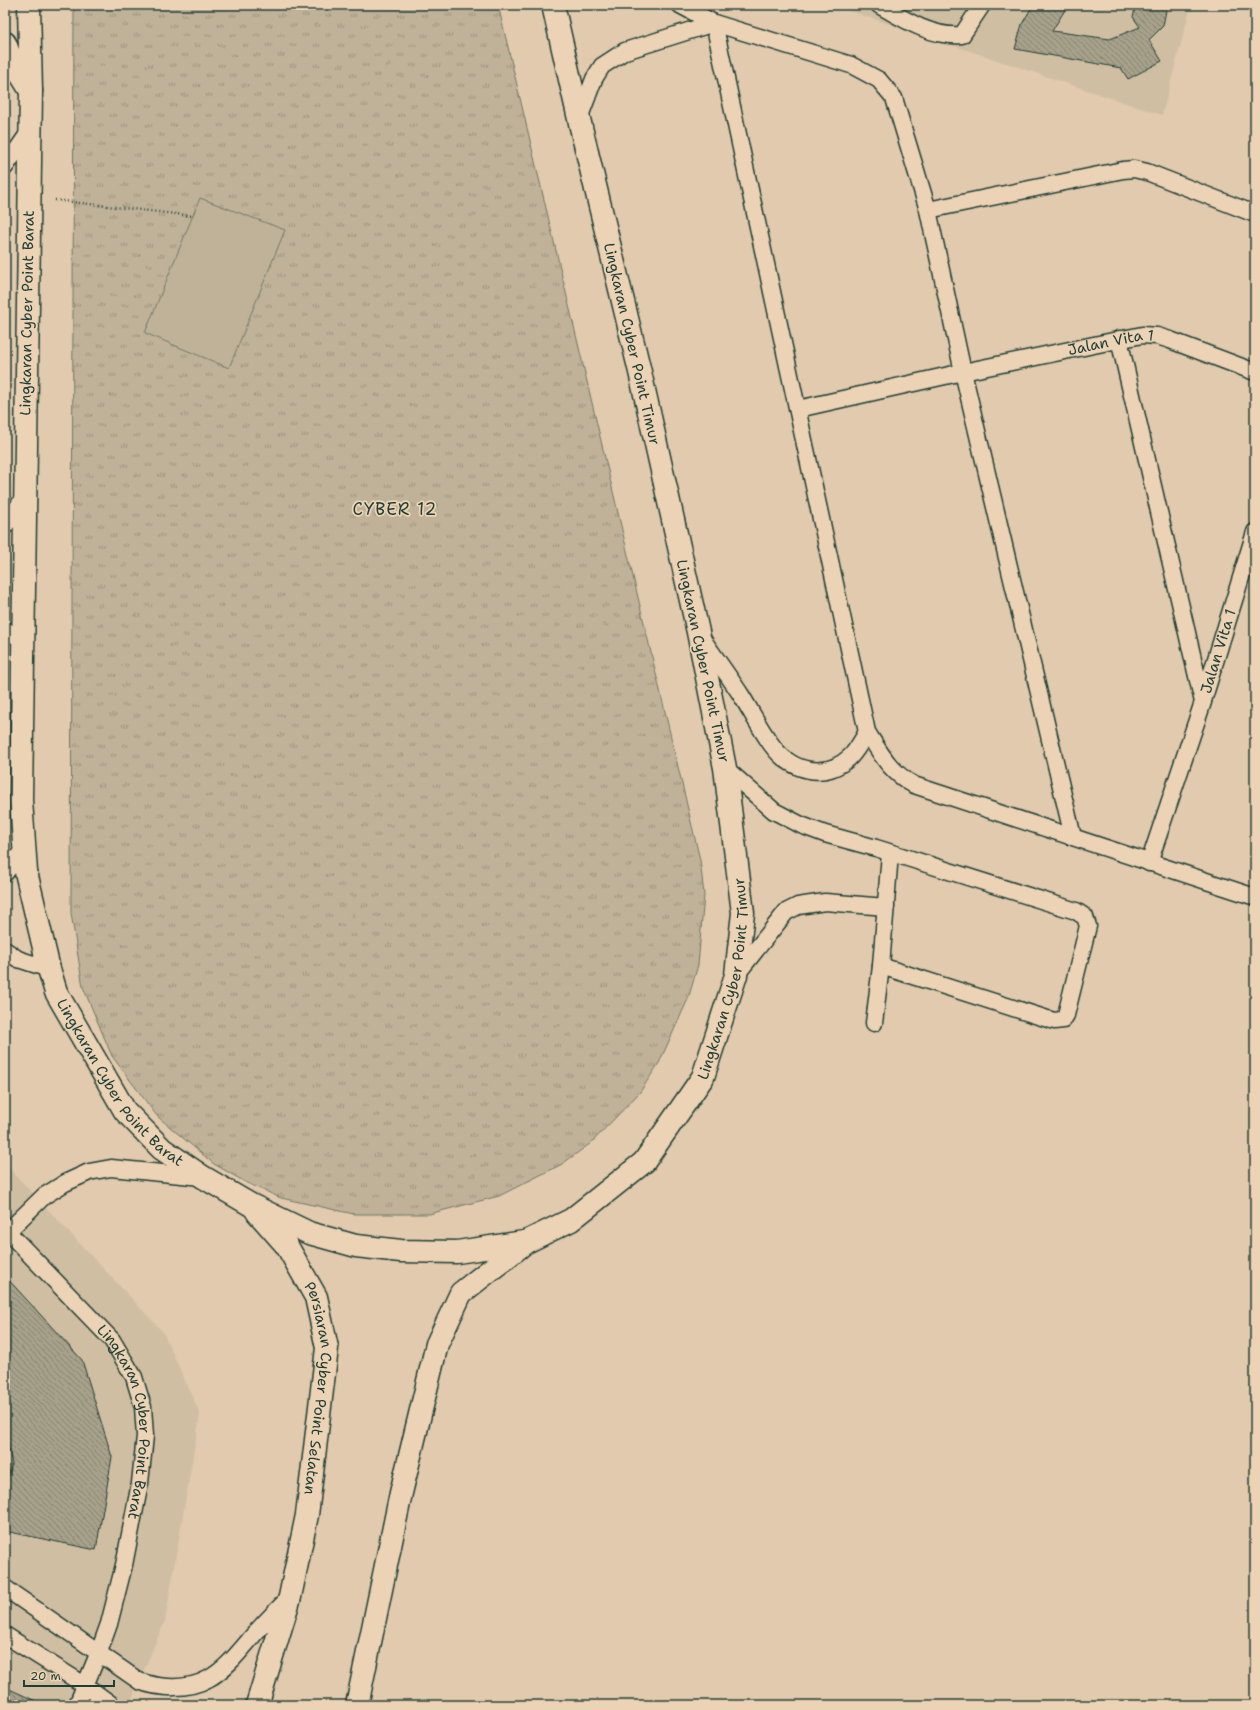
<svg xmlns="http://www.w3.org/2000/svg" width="1260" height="1710" font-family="'Shantell Sans',sans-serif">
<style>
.built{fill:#d0bea2}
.grass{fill:url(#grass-tufts);stroke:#707866}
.garden{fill:#c0b299;stroke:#707866}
.building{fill:url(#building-back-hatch);stroke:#1f3d34}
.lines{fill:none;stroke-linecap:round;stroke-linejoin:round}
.lane-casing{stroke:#1f3d34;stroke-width:19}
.secondary-casing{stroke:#1f3d34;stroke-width:25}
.path{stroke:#1f3d34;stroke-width:2.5;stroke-dasharray:1 3;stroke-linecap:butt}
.lane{stroke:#edd3b5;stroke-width:16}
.secondary{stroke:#edd3b5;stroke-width:22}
.labels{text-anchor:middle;stroke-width:3.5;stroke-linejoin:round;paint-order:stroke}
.street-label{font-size:15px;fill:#1f3d34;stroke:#edd3b5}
.quarter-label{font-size:17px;letter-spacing:1px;fill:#1f3d34;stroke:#edd3b5}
</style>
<defs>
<pattern id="grass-tufts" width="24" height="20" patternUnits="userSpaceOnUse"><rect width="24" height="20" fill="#c0b299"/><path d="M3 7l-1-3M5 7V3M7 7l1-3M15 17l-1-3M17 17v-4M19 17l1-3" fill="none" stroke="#9b927e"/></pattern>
<pattern id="building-back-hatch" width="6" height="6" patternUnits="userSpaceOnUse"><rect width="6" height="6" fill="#a7a18a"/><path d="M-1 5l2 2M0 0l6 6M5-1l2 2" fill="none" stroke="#878472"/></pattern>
</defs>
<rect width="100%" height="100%" fill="#e1caad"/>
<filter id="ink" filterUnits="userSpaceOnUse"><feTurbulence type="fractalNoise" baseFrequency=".025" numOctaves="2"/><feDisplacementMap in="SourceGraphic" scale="8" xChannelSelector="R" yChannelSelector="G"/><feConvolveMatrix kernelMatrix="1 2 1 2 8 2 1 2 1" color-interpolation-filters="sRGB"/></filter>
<g filter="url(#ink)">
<path class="built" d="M 832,5 L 1191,5 L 1162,115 Z
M 5,1164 L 163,1332 L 200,1414 L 165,1621 L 129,1705 L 5,1705 Z"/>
<path class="grass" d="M 74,5 L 498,5 L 700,860 L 704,895 L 698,965 L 688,999 L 659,1063 L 640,1092 L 591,1143 L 562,1164 L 499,1196 L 429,1214 L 354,1214 L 281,1198 L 247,1183 L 214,1164 L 157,1116 L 112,1056 L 83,987 L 71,913 Z"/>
<path class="garden" d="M 200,198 L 285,230 L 229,368 L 145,333 Z"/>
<path class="building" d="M 1033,5 L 1068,5 L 1052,31 L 1110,39 L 1140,27 L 1133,17 L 1136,5 L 1167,5 L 1163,26 L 1149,40 L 1162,61 L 1128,79 L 1121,68 L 1015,49 L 1022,24 Z
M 5,1276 L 82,1360 L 112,1457 L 96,1550 L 5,1531 L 5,1487 L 12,1464 L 5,1429 Z
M 5,1687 L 38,1702 L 37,1705 L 5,1705 Z"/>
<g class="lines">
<defs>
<g id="lane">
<path d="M 680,5 L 714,23 L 851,65 L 879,80 L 894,98 L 928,210 L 963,372 L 1073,837"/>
<path d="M 879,5 C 903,19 933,38 962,35 L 982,5"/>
<path d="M 714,23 L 867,732 C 881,754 890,772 914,785 L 1255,897"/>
<path d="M 579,119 L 594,79 L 602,66 L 625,51 L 714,23"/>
<path d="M 5,167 L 30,131"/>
<path d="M 928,210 L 1123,170 L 1134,169 L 1147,172 L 1255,214"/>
<path d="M 1119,339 L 1203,702 L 1149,863"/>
<path id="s1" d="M 798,409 L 963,372 L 1142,335 L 1157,336 L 1170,340 L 1255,372"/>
<path d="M 5,526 L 25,496"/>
<path d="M 5,630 L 23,640"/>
<path d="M 701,637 C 714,656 728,675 741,695 C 751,711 760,729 771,744 C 790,771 824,781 850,757 C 857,750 862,740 867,732"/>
<path id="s2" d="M 1203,701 L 1255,532"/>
<path d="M 725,768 L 774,811 L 801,825 L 825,834 L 876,848 L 1076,911 L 1085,917 L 1088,926 L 1066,1015 L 1063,1020 L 1054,1021 L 881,966"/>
<path d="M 5,873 L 24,849"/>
<path d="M 5,950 L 18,959 L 49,969"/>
<path d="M 736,975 L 786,912 L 798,906 L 825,902 L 886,907"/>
<path d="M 874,1023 L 881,966 L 890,853"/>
<path id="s3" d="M 5,1229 L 112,1340 L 134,1377 L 143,1407 L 145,1436 L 140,1483 L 124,1565 L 109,1624 L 99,1652 L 77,1705"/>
<path d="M 5,1234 L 44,1196 L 65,1183 L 89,1172 L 111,1168 L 202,1177"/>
<path d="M 5,1588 L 139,1681 C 160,1689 188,1690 208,1679 C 228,1668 242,1648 257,1631 C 267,1620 278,1609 289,1598"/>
<path d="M 5,1635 L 86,1686 L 112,1705"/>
</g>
<g id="secondary">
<path id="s4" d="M 29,5 L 31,91 L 21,800 L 26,872 L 49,969 L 56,992 L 125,1111 L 162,1149 L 203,1177 L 251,1205 L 309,1233 L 356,1246 L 401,1251 L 457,1252 L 524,1242"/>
<path d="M 5,43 L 11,59 L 31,91"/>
<path id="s5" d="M 257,1212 L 287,1246 L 316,1297 L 327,1348 L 307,1515 L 290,1597 L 257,1705"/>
<path id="s6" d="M 357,1705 L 401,1493 L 437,1344 L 461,1293 L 526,1242 L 571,1220 L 644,1162 L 703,1077 L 736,975 L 743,913 L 725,768 L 698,632 L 640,372 L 579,119 L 553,5"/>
</g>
</defs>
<use href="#lane" class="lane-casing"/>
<use href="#secondary" class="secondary-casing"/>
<path class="path" d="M 55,200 L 193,216"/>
<use href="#lane" class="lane"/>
<use href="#secondary" class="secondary"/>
</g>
</g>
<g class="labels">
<g class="street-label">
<text transform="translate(27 313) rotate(-89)" y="5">Lingkaran Cyber Point Barat</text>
<text transform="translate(632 344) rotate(77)" y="5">Lingkaran Cyber Point Timur</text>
<text dy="5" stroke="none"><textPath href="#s1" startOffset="320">Jalan Vita 1</textPath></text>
<text dy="5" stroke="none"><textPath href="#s2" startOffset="52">Jalan Vita 1</textPath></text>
<text transform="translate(703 661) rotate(78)" y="5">Lingkaran Cyber Point Timur</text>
<text dy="5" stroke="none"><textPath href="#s6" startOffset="857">Lingkaran Cyber Point Timur</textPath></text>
<text dy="5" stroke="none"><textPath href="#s4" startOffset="1103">Lingkaran Cyber Point Barat</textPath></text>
<text dy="5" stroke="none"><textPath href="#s5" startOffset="196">Persiaran Cyber Point Selatan</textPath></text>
<text dy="5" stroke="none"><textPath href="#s3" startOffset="239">Lingkaran Cyber Point Barat</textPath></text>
</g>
<g class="quarter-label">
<text x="395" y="515">CYBER 12</text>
</g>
</g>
<rect width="1260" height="1710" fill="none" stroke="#edd3b5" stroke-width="20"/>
<rect x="10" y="10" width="1240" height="1690" fill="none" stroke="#1f3d34" stroke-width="1.5" filter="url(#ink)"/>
<path d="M24 1680v6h90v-6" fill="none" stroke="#1f3d34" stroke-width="2"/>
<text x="30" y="1680" font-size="12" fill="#1f3d34" stroke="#edd3b5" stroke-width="3" paint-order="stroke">20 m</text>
</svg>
